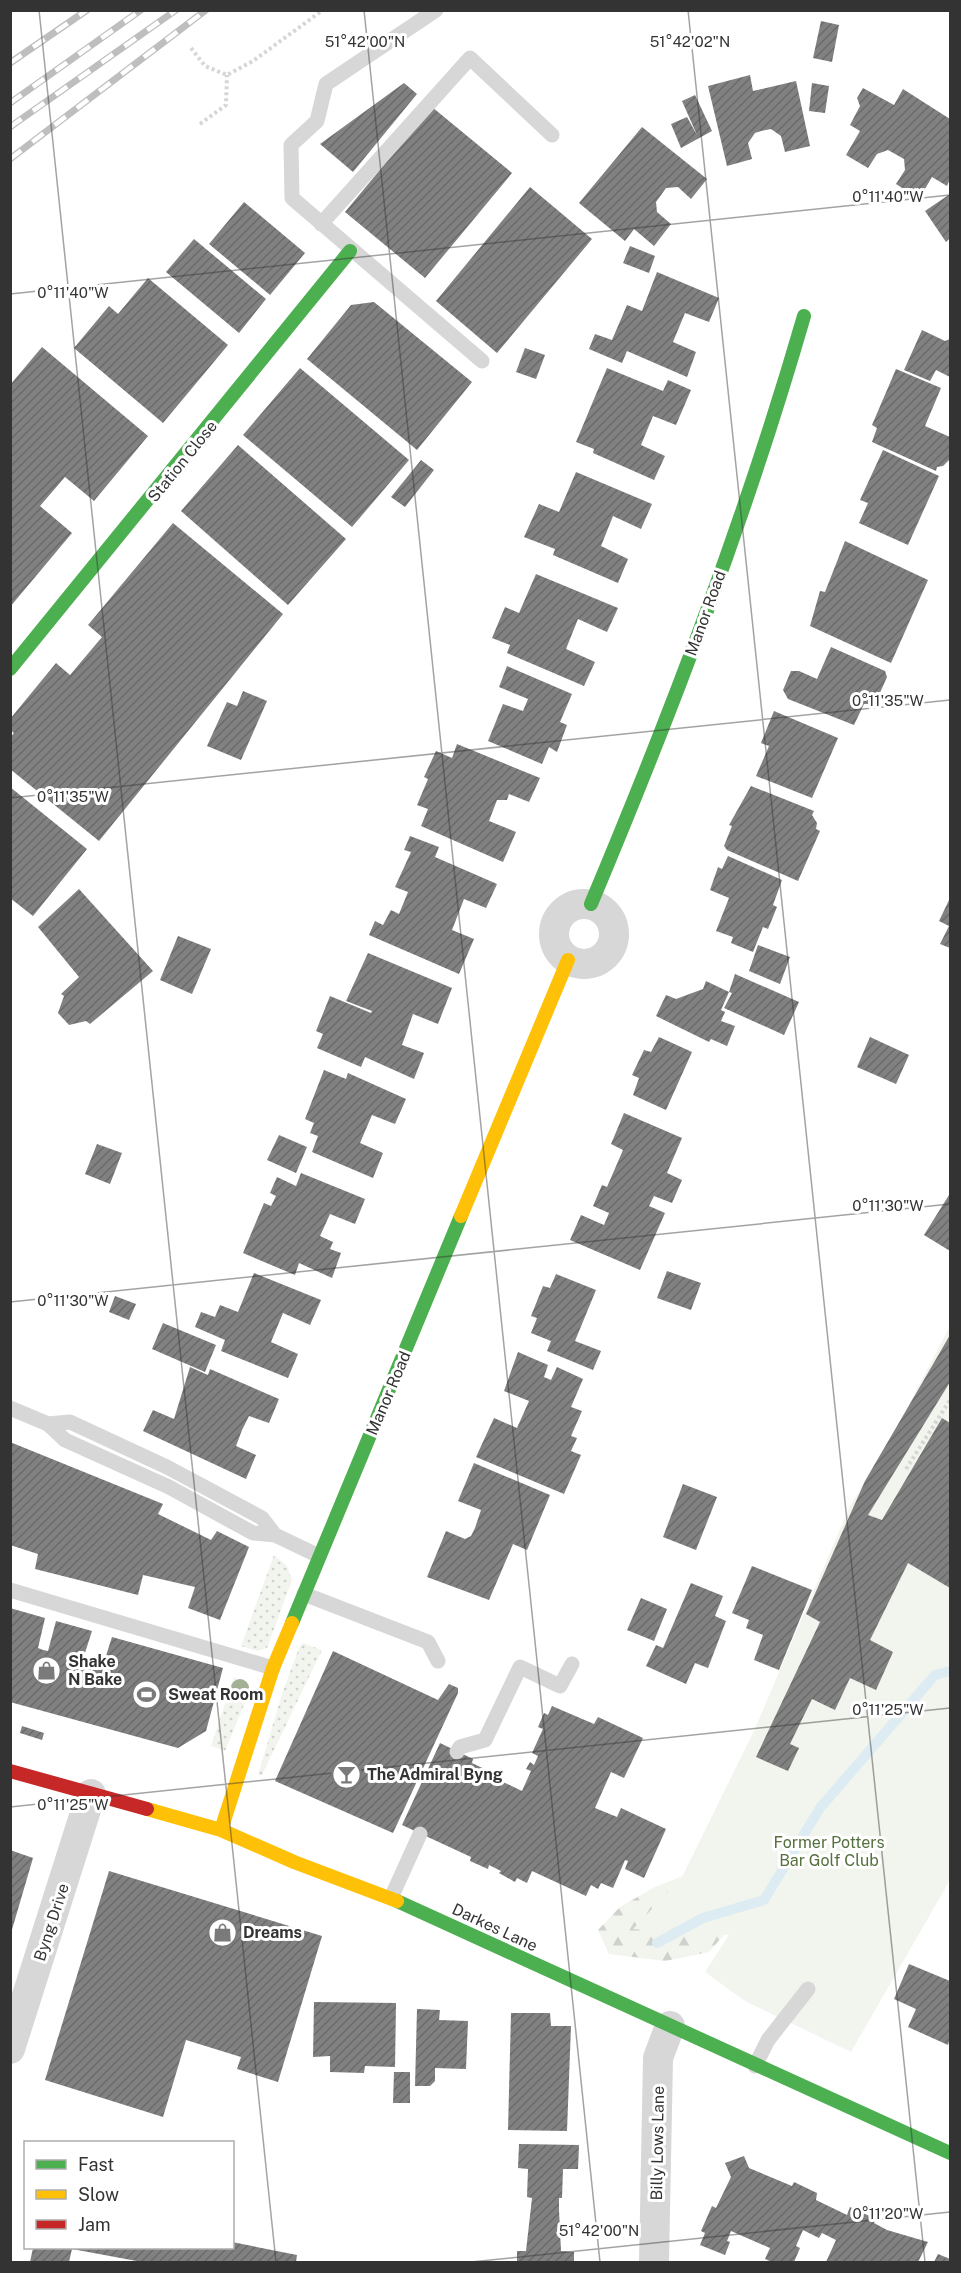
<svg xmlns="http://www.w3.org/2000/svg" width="961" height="2273" font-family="'Public Sans',sans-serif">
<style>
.grass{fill:url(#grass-dots)}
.forest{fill:url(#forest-firs)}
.park{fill:#f1f5ed}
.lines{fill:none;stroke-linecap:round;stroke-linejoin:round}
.stream{stroke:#ddebf3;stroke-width:10}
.building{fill:url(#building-hatch)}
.path{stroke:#d6d6d6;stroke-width:4;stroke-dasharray:3 3;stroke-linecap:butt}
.lane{stroke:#d7d7d7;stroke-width:15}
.street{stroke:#d7d7d7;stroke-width:30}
.fast{stroke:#4caf50;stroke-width:14}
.slow{stroke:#ffc107;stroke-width:14}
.jam{stroke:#c62828;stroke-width:14}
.rail-casing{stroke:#bebebe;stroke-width:7}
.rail{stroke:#fff;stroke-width:4.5;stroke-dasharray:14;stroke-linecap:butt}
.tree{fill:#a2b095}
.ticks{fill:none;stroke:#333;stroke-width:1.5;stroke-opacity:0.45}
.labels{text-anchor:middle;stroke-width:6;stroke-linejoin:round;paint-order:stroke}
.street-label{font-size:16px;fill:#333;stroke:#fff}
.poi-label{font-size:16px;font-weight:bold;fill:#333;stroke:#fff;text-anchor:start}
.park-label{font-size:16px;fill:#56703f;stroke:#fff}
.ticks-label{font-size:15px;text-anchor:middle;fill:#333;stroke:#fff;stroke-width:6;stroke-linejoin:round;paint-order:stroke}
</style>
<defs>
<pattern id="grass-dots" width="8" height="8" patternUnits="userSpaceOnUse" patternTransform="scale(1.5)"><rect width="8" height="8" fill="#f1f5ed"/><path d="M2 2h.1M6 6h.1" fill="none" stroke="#cfd2cc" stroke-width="1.8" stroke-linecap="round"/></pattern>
<pattern id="forest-firs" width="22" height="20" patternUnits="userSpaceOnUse" patternTransform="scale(1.5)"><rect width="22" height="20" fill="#f1f5ed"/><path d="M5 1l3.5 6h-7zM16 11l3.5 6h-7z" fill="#cfd2cc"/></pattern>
<pattern id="building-hatch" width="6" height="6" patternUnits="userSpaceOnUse" patternTransform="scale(1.5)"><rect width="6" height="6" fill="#818181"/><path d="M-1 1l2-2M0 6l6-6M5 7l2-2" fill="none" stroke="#6a6a6a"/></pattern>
</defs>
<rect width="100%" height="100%" fill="#fff"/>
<path class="grass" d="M 274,1555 L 287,1566 L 292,1580 L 267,1648 L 258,1651 L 241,1646 Z
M 303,1643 L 322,1650 L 262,1775 L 258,1775 L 282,1694 L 299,1648 Z
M 234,1677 L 247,1689 L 246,1700 L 225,1751 L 211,1746 Z"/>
<path class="forest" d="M 708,1866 L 744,1912 L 709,1952 L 665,1961 L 609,1954 L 598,1930 L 620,1907 L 655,1887 Z"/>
<path class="park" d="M 950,1326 L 950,1880 L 851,2052 L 745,2001 L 705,1972 L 729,1935 L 633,1929 L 682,1877 L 754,1731 L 849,1508 L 904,1414 Z"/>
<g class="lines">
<path class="stream" d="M 657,1943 L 703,1918 L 764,1900 L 820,1808 L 935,1675 L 950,1671"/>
</g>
<path class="building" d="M 821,21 L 839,25 L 832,62 L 813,58 Z
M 750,75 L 753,91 L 796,81 L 810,146 L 785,152 L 781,136 L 771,129 L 761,131 L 755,133 L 748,143 L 752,159 L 727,166 L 708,86 Z
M 404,83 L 417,94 L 353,172 L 320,144 Z
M 812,83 L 829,86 L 825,113 L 809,111 Z
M 863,88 L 894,105 L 903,89 L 950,119 L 950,179 L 947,186 L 932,177 L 919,199 L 896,184 L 905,170 L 904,159 L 888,150 L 877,154 L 868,168 L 846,155 L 860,131 L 850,125 L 860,106 L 857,98 Z
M 695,95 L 712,131 L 681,148 L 671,124 L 687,117 L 697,135 L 682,101 Z
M 432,107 L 512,173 L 425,278 L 345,212 Z
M 642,127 L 707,179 L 691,199 L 678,187 L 666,188 L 656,202 L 657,212 L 671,224 L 654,246 L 634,229 L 625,241 L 579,203 Z
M 530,187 L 592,239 L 497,353 L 436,301 Z
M 950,194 L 950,238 L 946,242 L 925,211 Z
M 244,202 L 305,253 L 270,295 L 209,244 Z
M 194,239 L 266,299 L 239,333 L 166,272 Z
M 630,246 L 655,256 L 649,273 L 623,263 Z
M 657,272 L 719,298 L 709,322 L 685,313 L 673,342 L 696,352 L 687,377 L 627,351 L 622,363 L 589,349 L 595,334 L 612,340 L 627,305 L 642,311 Z
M 148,278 L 228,345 L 163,423 L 74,348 L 109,306 L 118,314 Z
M 374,302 L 472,382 L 417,450 L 307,359 L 351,305 Z
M 922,330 L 945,341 L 950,339 L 950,377 L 936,370 L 930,381 L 904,370 Z
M 42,347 L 148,436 L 94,501 L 65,477 L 40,506 L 72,533 L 10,607 L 10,385 Z
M 525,348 L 545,355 L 536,379 L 516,372 Z
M 300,368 L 409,460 L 352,527 L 243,435 Z
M 607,368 L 663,391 L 668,380 L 691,390 L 676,425 L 653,416 L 641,445 L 665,456 L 654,480 L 593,453 L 594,449 L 576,442 Z
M 896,369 L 941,388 L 925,426 L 950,437 L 950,459 L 943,466 L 937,467 L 936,471 L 872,442 L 877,428 L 872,425 Z
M 238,445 L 346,539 L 288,605 L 181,511 Z
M 883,450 L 939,476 L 908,545 L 859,523 L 868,503 L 860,500 Z
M 421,460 L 434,470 L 405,507 L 391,497 Z
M 576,472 L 652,504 L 641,529 L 613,516 L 601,546 L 628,559 L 618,583 L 553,555 L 555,549 L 524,537 L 539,504 L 559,512 Z
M 173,523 L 283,614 L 99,841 L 10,769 L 10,738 L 14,733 L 10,730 L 10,719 L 56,663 L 70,675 L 102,637 L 88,625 Z
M 845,541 L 928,580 L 891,663 L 810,626 L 820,591 L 825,592 Z
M 536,574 L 618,608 L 607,632 L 578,619 L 566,649 L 595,662 L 584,686 L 507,653 L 510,645 L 492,638 L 505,607 L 519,613 Z
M 831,647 L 885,671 L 887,677 L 875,704 L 864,704 L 854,725 L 788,699 L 783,690 L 791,671 L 799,671 L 817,679 Z
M 507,666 L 572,694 L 560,722 L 567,725 L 557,752 L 549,747 L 542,764 L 488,741 L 503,704 L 523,711 L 528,699 L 499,687 Z
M 243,691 L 267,701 L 241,760 L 207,746 L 227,702 L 237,706 Z
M 774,711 L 838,738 L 812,798 L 756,776 L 769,746 L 761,743 Z
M 457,744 L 540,778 L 529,802 L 509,794 L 507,800 L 497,800 L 489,821 L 516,832 L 503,862 L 421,826 L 428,809 L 417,805 L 428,779 L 424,777 L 436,751 L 452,758 Z
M 751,786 L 814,811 L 812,815 L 817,823 L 816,829 L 820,831 L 798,881 L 727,850 L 724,846 L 732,826 L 729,825 Z
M 10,787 L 87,849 L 33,916 L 10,898 Z
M 410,836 L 439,847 L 435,857 L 497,884 L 486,908 L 464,899 L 452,930 L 474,939 L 459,974 L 369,935 L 375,921 L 383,925 L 391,910 L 399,914 L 408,892 L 395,887 L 411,852 L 404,850 Z
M 728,856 L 782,880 L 773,905 L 777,907 L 768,929 L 763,927 L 753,952 L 731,943 L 733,937 L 716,931 L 729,898 L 710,890 L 718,867 L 722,869 Z
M 79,889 L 153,971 L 90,1024 L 86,1021 L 69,1025 L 58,1013 L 64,996 L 61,994 L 79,977 L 38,927 Z
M 950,898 L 950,948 L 940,944 L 949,926 L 939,921 Z
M 178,936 L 211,949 L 192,994 L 160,980 Z
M 758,945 L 790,957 L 780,984 L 749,971 Z
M 368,953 L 452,988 L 438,1024 L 413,1014 L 402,1045 L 424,1053 L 414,1079 L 365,1057 L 361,1067 L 317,1048 L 323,1034 L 316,1031 L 330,996 L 371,1013 L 372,1011 L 346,1001 Z
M 735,974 L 799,1002 L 784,1035 L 724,1008 L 732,993 L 729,992 Z
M 706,981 L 729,992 L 721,1010 L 725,1012 L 721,1021 L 735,1026 L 727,1046 L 711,1039 L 709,1042 L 656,1016 L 666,995 L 676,999 L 703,989 Z
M 659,1037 L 692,1052 L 666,1110 L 633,1095 L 639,1078 L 632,1075 L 644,1050 L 651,1052 Z
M 870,1037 L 909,1055 L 896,1084 L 857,1067 Z
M 324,1070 L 346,1079 L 348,1073 L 406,1099 L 395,1124 L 372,1115 L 360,1143 L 383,1153 L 373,1178 L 312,1152 L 318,1136 L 310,1133 L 314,1123 L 305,1119 Z
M 624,1113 L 682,1138 L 667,1173 L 682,1180 L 672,1203 L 654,1196 L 649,1206 L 665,1213 L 640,1270 L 570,1240 L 581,1215 L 604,1225 L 609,1213 L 593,1206 L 602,1185 L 607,1187 L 623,1150 L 611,1144 Z
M 279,1135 L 307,1147 L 296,1173 L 267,1160 Z
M 97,1144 L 122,1153 L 110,1184 L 85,1174 Z
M 301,1173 L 365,1199 L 355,1224 L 330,1214 L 320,1236 L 333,1242 L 330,1249 L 341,1253 L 332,1278 L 299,1263 L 295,1275 L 243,1253 L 264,1203 L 271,1206 L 276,1196 L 270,1193 L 277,1177 L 296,1186 Z
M 949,1195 L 950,1197 L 950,1251 L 924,1235 Z
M 667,1271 L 701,1283 L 691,1310 L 657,1298 Z
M 254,1273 L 321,1300 L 310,1325 L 283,1313 L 271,1342 L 298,1354 L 288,1378 L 221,1351 L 225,1340 L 195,1327 L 201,1312 L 215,1317 L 220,1305 L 238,1312 Z
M 556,1274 L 596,1290 L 575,1341 L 601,1351 L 593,1370 L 547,1351 L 551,1341 L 531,1333 L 537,1318 L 531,1316 L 543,1286 L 550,1288 Z
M 115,1296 L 136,1304 L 129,1320 L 109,1312 Z
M 163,1323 L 216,1345 L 205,1372 L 152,1349 Z
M 950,1335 L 950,1382 L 868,1515 L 882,1520 L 942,1418 L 950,1423 L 950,1588 L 908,1563 L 870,1640 L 893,1652 L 876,1690 L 850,1678 L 835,1710 L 812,1699 L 790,1744 L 799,1748 L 788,1771 L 756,1757 L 820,1622 L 806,1614 L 865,1481 Z
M 518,1352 L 548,1365 L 544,1377 L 551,1380 L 557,1367 L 583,1379 L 571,1407 L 582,1411 L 571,1436 L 577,1438 L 571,1451 L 581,1455 L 564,1494 L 476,1457 L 494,1418 L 517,1428 L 529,1401 L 504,1391 Z
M 190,1367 L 208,1375 L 210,1369 L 279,1399 L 269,1423 L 249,1416 L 242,1430 L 236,1446 L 256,1455 L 246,1479 L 143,1431 L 153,1410 L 174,1419 Z
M 10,1442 L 163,1504 L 158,1514 L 211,1540 L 217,1531 L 249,1547 L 220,1620 L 188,1608 L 195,1587 L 143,1575 L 138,1595 L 35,1569 L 38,1554 L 10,1545 Z
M 474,1463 L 550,1495 L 527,1550 L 513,1544 L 489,1600 L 427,1577 L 446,1531 L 465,1539 L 471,1536 L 475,1528 L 481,1510 L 458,1501 Z
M 683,1484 L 717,1497 L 696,1550 L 663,1537 Z
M 752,1566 L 812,1590 L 779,1670 L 754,1660 L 763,1635 L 746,1628 L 749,1620 L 732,1613 Z
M 691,1583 L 723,1596 L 715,1616 L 726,1621 L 708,1668 L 695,1663 L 686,1684 L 646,1666 L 656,1645 L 663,1648 Z
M 641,1598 L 667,1609 L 654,1641 L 627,1630 Z
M 10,1608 L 45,1618 L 38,1648 L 43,1650 L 48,1651 L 56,1621 L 92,1631 L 83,1659 L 103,1665 L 112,1637 L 223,1668 L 206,1731 L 178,1748 L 10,1702 Z
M 333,1651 L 438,1700 L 449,1684 L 458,1688 L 458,1693 L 393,1833 L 275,1781 Z
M 552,1706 L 594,1724 L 598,1717 L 643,1738 L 624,1778 L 611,1772 L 595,1808 L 617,1817 L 621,1808 L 666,1829 L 644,1878 L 625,1869 L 628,1861 L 625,1860 L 613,1888 L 601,1883 L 598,1889 L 591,1885 L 586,1896 L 532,1871 L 527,1883 L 517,1878 L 515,1882 L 499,1873 L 501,1871 L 489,1865 L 488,1869 L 470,1861 L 471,1857 L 402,1825 L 440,1743 L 473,1759 L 472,1763 L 499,1776 L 497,1779 L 522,1791 L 531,1771 L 526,1769 L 530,1762 L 534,1765 L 538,1756 L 532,1753 L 543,1729 L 538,1727 L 544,1713 L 548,1715 Z
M 22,1726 L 44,1733 L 42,1740 L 20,1733 Z
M 10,1850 L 33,1858 L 11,1933 L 10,1933 Z
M 109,1871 L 322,1936 L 278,2082 L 237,2069 L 241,2057 L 186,2040 L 163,2117 L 45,2080 Z
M 909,1964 L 950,1981 L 950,2038 L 948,2045 L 908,2027 L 916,2009 L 894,1999 Z
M 314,2002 L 396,2003 L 395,2067 L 365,2066 L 364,2073 L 330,2072 L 330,2056 L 313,2057 Z
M 417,2009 L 440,2010 L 439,2020 L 468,2021 L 466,2069 L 435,2068 L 435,2081 L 430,2086 L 415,2086 Z
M 511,2013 L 550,2013 L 551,2026 L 571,2026 L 567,2131 L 508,2130 Z
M 394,2072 L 410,2072 L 410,2103 L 393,2103 Z
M 519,2144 L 579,2145 L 578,2169 L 563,2169 L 562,2198 L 559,2198 L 559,2210 L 561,2251 L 574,2252 L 574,2262 L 517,2262 L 517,2251 L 526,2251 L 532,2198 L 527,2197 L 528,2169 L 518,2168 Z
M 744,2156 L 749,2168 L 792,2186 L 794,2182 L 817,2193 L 816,2200 L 847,2215 L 850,2207 L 876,2219 L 874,2223 L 887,2230 L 928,2242 L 918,2262 L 826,2262 L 836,2240 L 822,2233 L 819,2238 L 803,2230 L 796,2246 L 800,2248 L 794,2262 L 772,2262 L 765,2259 L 770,2248 L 731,2231 L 727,2241 L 730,2242 L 725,2255 L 700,2245 L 705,2233 L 701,2231 L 712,2206 L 716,2208 L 731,2177 L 725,2163 Z
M 232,2242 L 297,2255 L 296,2262 L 142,2262 L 72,2249 L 69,2262 L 30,2262 L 33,2248 L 232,2248 Z
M 938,2254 L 950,2259 L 950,2262 L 934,2262 Z"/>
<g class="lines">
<path class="path" d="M 191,48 L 205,66 L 227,75 L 253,61 L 323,10
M 200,124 L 226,105 L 227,75
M 906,1469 L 950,1400"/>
<path class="lane" d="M 436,10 L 326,84 L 317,121 L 291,145 L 292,198 L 482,361
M 321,224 L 470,58 L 552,135
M 10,1408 L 48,1424
M 275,1535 L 262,1518 L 167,1467 L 70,1422 L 48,1424 L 65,1440 L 169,1487 L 253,1533 L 275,1535 L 319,1556
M 10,1590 L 273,1668
M 304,1594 L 428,1642 L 438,1661
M 457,1752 L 460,1747 L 485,1740 L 520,1667 L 560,1686 L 572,1664
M 391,1898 L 420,1834
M 755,2066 L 768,2040 L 808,1989"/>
<path class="street" d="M554 934a30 30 0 1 1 60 0a30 30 0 1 1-60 0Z
M 10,2049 L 91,1794
M 654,2262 L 658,2058 L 670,2026"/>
<path class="fast" d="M 10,669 L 350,251
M 591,904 C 672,711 746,517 804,316
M 292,1623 L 461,1216
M 397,1901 L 950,2153"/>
<path class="slow" d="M 461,1216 L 568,960
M 147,1809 L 221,1830 L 294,1862 L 397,1901
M 221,1830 L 273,1668 L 292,1623"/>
<path class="jam" d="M 10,1771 L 147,1809"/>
<defs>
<path id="rail" d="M 10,63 L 87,10
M 10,103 L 141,10
M 10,127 L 176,10
M 10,159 L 206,10"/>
</defs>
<use href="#rail" class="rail-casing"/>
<use href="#rail" class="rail"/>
</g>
<circle class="tree" cx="240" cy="1688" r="9"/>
<path class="ticks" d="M 39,10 L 276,2262M 364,10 L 600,2262M 688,10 L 925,2262M 10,294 L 950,195M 10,798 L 950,700M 10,1302 L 950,1204M 10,1807 L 950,1708M 471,2262 L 950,2212"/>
<defs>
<symbol id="shop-ring" viewBox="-11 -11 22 22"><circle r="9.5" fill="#fff" stroke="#7a7a7a" stroke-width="1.5"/><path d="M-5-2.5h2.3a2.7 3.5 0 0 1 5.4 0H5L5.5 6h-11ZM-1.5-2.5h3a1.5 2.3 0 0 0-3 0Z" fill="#7a7a7a"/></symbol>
<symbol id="stadium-ring" viewBox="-11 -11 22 22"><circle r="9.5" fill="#fff" stroke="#7a7a7a" stroke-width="1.5"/><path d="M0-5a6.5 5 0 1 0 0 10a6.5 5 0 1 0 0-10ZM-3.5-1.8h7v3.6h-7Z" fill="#7a7a7a"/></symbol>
<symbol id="bar-ring" viewBox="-11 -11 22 22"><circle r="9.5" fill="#fff" stroke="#7a7a7a" stroke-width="1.5"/><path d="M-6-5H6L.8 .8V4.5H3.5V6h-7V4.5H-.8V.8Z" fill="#7a7a7a"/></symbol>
</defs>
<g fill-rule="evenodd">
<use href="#shop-ring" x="30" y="1654" width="33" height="33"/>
<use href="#stadium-ring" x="130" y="1678" width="33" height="33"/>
<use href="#bar-ring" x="330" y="1758" width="33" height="33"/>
<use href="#shop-ring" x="206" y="1916" width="33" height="33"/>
</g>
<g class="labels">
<g class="street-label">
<text transform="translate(182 461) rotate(-51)" y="6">Station Close</text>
<text transform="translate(705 613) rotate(-70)" y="6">Manor Road</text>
<text transform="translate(388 1393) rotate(-67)" y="6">Manor Road</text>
<text transform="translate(51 1922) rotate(-72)" y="6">Byng Drive</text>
<text transform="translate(495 1927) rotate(25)" y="6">Darkes Lane</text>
<text transform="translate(657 2143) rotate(-89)" y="6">Billy Lows Lane</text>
</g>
<g class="poi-label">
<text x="68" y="1667">Shake<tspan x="68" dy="18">N Bake</tspan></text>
<text x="168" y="1700">Sweat Room</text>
<text x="367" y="1780">The Admiral Byng</text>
<text x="243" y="1938">Dreams</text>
</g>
<g class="park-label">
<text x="829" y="1848">Former Potters<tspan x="829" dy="18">Bar Golf Club</tspan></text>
</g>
</g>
<g class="ticks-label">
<text x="365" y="47">51°42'00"N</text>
<text x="690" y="47">51°42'02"N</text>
<text x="888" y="202">0°11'40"W</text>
<text x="73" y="298">0°11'40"W</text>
<text x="888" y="706">0°11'35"W</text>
<text x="73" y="802">0°11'35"W</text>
<text x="888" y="1211">0°11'30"W</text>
<text x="73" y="1306">0°11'30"W</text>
<text x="888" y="1715">0°11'25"W</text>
<text x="73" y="1810">0°11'25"W</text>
<text x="888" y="2219">0°11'20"W</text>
<text x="599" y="2236">51°42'00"N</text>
</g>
<rect width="961" height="2273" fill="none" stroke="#333333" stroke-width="24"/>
<rect x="24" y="2141" width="210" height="108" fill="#ffffff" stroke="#adadad" stroke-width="1.5"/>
<rect x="36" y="2160" width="30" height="9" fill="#4caf50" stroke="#adadad" stroke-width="1.5"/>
<text x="78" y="2171" font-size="18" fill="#333333">Fast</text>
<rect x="36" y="2190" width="30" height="9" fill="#ffc107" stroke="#adadad" stroke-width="1.5"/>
<text x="78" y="2201" font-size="18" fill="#333333">Slow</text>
<rect x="36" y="2220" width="30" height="9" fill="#c62828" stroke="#adadad" stroke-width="1.5"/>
<text x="78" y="2231" font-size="18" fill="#333333">Jam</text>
</svg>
